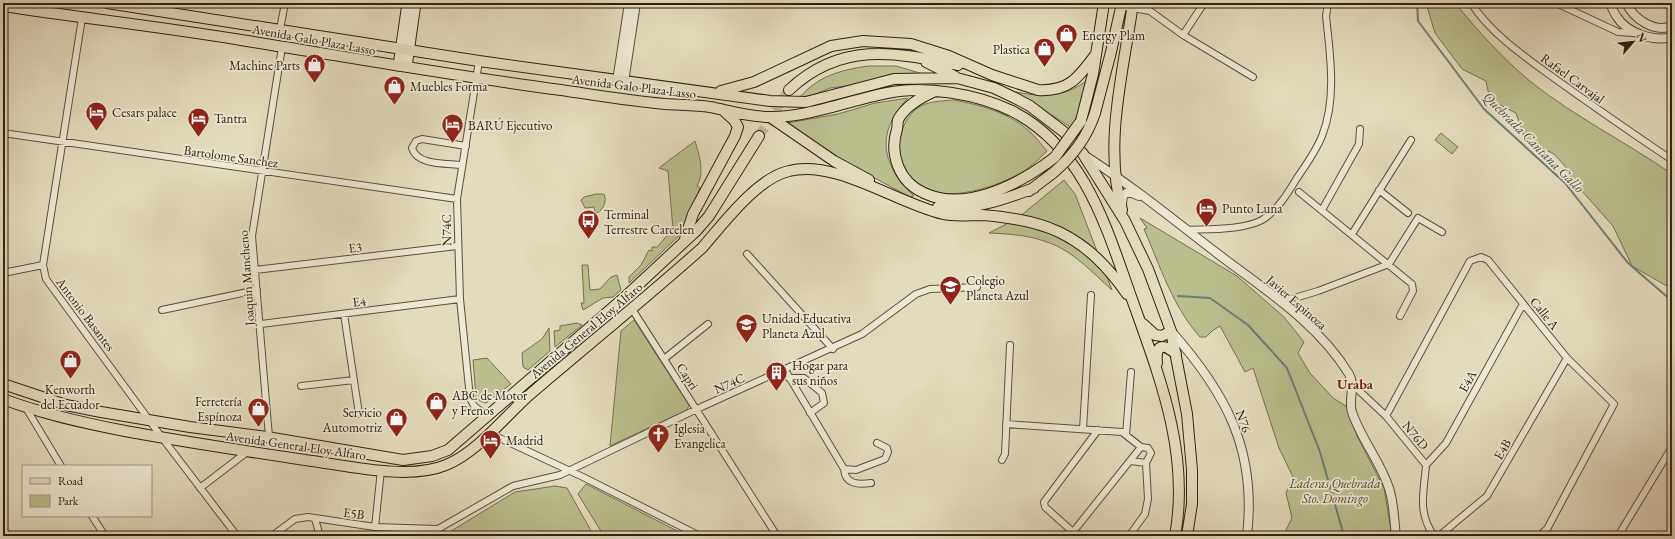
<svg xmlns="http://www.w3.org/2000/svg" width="1675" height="539" font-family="'EB Garamond',serif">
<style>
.green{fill:#babe8d;stroke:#747052}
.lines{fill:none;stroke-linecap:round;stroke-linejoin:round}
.stream{stroke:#6d7d78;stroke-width:2}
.primary-tunnel{stroke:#bfb69c;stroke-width:10;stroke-dasharray:10 5;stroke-linecap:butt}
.minor-casing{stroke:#5b5040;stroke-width:8}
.tertiary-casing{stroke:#5b5040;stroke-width:10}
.secondary-casing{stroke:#2e2217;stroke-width:11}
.primary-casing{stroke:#2e2217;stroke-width:12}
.minor{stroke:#ede8d4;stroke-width:6}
.tertiary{stroke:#ede8d4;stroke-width:8}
.secondary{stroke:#ede8d4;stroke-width:9}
.primary{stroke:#e3dbbd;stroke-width:10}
.primary-bridge-casing{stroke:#2e2217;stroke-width:12;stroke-linecap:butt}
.primary-bridge{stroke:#e3dbbd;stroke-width:10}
.labels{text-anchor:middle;stroke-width:3.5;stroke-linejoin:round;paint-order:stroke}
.poi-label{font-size:13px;fill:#2e2217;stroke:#ede8d4;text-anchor:start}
.street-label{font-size:13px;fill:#2e2217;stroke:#ede8d4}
.park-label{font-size:13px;font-style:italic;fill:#514934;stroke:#ede8d4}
.water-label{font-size:14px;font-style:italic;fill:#4e4f47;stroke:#ede8d4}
.neighbourhood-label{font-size:14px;font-weight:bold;fill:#7a1f14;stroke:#ede8d4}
</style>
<rect width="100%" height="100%" fill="#e3dbbd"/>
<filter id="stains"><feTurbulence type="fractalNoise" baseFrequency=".005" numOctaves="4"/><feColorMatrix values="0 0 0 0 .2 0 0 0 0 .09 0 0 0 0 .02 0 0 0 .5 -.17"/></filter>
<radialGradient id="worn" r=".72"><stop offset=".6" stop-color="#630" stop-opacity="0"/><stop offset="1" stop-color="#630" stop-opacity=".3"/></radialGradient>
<path class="green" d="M 1426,3 L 1455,3 C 1478,31 1503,59 1531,82 C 1575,117 1626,142 1672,174 L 1672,289 L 1632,266 L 1613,226 L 1573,181 L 1565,166 L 1554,154 L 1525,139 L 1516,113 L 1490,100 L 1486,81 L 1462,69 L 1435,33 Z
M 868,66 L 896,66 L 930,76 L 830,88 L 811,96 L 800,97 C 818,76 841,70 868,66 Z
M 1086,81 L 1079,117 L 1072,128 L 1016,92 C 1042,97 1063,98 1086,81 Z
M 908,98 C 886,122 878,146 896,175 C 900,183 908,190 914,196 L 910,197 L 839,159 L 787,123 L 838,114 L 875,103 Z
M 954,100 C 980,105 1007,112 1028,130 C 1035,136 1041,144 1047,151 C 1038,160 1029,169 1017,175 C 993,188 950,201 923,189 C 892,174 892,130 916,109 C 927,101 941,101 954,100 Z
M 1441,133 L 1458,147 L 1452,154 L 1435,140 Z
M 695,141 C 699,154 705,173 697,186 L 700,188 L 681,234 L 629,283 L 629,277 L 641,265 L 649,250 L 652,251 L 652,247 L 657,247 L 673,229 L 668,171 L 659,168 Z
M 1064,180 L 1075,194 L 1112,290 C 1093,273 1072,250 1047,242 C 1028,235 1009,234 989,233 L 1018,218 Z
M 596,194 L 604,194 C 607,201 604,209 597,213 L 595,212 L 594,207 L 585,208 L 581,200 L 584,197 Z
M 1140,218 L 1237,276 L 1284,317 L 1304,342 L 1298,353 L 1310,373 L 1333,398 L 1346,406 L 1357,436 L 1384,488 L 1392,536 L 1286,536 L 1285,532 L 1292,518 L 1286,493 L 1293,477 L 1279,448 L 1253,368 L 1245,372 L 1220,326 L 1212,331 L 1206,337 L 1200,337 C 1173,307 1160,266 1144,229 L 1147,228 Z
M 582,265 L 588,265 L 590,290 L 600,289 L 611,277 L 617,275 L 621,290 L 613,297 L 603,298 L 583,310 L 581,303 L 584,303 Z
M 634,320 L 689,405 L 687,410 L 610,446 L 621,331 Z
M 577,323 L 582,325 L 555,347 L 554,331 L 560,330 L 560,326 Z
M 549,328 L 550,351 L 528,370 L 523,367 L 522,353 L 542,339 Z
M 487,358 L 511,384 L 486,403 L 480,401 L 476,396 L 473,360 Z
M 586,484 L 687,536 L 604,536 L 578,494 Z
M 555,486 L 567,488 L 594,536 L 443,536 L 515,492 Z"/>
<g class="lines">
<path class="stream" d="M 1417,3 L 1418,21 L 1484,109 L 1565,183 L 1628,263 L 1672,301
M 1178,296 L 1210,298 L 1248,325 L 1287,368 L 1320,452 L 1344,536"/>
<path class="primary-tunnel" d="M 759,136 L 789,90"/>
<defs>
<path id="minor" d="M 1471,3 C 1492,35 1524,56 1554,78 C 1593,106 1632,133 1672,160
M 1556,3 L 1618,32 L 1634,33
M 1121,6 L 1150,11 L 1183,35 L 1253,77
M 82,18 L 43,265 L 46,279 L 163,439 L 237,536
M 280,29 L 285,3
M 1183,35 L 1204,3
M 479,61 L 457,199 L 460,299 L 470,398 L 474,406 L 487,416
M 3,133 L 457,199
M 462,165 C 447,163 417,166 412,148 L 416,141 L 422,139 L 466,146
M 1379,190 L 1408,213
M 1299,192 L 1412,284 L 1413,291 L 1400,316
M 1322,210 L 1359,144 L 1360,129
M 1187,230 C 1208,229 1244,230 1262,220 C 1277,211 1288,193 1297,178 C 1306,165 1316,151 1322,136 C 1337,99 1330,54 1326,16 L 1328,3
M 1352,234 L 1411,140
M 747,254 L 833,349
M 255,270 L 457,246
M 3,273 L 43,265
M 1281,302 L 1318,291 L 1389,264 L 1418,218 L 1442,232
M 632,309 L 777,536
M 162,310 L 257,290
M 344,314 L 359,414
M 261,324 L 460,299
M 664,359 L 708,324
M 785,370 L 844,469 L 856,470 L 885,459 L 888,452 L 887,448 L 877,443
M 789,378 L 804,378 L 822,393 L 824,403 L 810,413
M 1353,385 L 1386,416 L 1426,465 C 1424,492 1417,512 1434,536
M 301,386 L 354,380
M 26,408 L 61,466
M 1386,416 L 1470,261 L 1481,257 L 1488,260 L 1567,358 L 1614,404 L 1547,529 L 1539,536
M 1006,424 L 1122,432 L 1141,447 L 1148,448 L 1151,453 L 1146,463 L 1148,499 L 1145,514 L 1129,536
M 1083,429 L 1091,295
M 489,433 L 583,477 L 700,536
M 1126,435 L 1131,372
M 269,437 L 252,236 L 282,47
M 1002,460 L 1005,454 L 1010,345
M 1131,461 L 1146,463
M 1426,465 L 1446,443 L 1523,304
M 844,469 C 845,484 858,485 871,483
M 200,488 L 247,452
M 92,516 L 105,536
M 315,519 L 320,536
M 375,527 L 381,470
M 1073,532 L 1045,507 L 1044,502 L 1098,430
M 272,536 L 295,519 L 308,517 L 375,527 L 438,529
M 431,536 L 438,529 L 513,486 L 560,475 L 697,409 L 862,334 L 916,294 L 930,289 L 977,287
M 1068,536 L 1073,532 L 1141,447
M 1439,536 L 1487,496 L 1567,358
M 1618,536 L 1672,447"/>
<path id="tertiary" d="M 1610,3 C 1612,8 1614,13 1617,17 C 1627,33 1654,42 1672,37
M 1626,3 C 1634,19 1654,33 1672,26
M 617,81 L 629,3
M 624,82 L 636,3
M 1084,155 C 1131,185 1174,220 1218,254 C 1264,289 1318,323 1349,374 C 1356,387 1348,399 1352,412 C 1361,439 1380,461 1389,488 C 1394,503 1394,520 1396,536
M 1122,204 L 1123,196 L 1126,193 L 1132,193 L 1139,196
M 1171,331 C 1226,393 1257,450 1247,536"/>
<path id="secondary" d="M 398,66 L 407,3
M 407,67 L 416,3"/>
<path id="primary" d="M 107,3 L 479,61 L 770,101 L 806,102 L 894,79 L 957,78 L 994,88 L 1015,98 L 1030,106 L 1064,132 L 1083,154 L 1125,221 L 1148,269 L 1171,331 L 1187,414 L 1192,470 L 1192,504 L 1187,536
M 3,6 C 82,18 162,27 241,40 C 348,57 454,76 561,90 C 595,95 630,101 665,104 C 680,105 696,105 710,107 C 730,111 749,117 769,117 C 805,118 851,100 887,93 C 925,85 977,94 1012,111 C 1086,149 1107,230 1133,302 C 1160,378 1190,454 1175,536
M 926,62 L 956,77
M 789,90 C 841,41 894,52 958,65
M 721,91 L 754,82 L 831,46 L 863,41 L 911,44 L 949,56 L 992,75 L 1038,90 C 1069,92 1079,77 1096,54
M 933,92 C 920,98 905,106 898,120 C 897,123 898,126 897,129 C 889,154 899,182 924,193 C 964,212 1015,186 1047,163
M 1095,113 L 1111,52 L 1122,3
M 770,117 L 834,161 L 869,180
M 1081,121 L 1093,74 L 1104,3
M 1029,191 L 1053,173
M 938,207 C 971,211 1003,200 1034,188
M 1122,210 C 1103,144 1124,69 1133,3
M 685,239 L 693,214 L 735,136 L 738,127 L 734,120 L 725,112
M 1143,324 L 1155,335 L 1162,336 L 1171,331
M 1157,363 C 1155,344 1163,343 1176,354
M 3,384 L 66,405 L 101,412 L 190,427 L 267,437 L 403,460 L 432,456 L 448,450 L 626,296 L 697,230 L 709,216 L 759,136
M 3,399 C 42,414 84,423 125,431 C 185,442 245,451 305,460 C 345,465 408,481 446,465 C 476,453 503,419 527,397 C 585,347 645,299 702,248 C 723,224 757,178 789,171 C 836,159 896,203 943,214 C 956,217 969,215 982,215 C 1009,217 1035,221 1059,232 C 1088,246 1108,267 1127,294"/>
</defs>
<use href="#minor" class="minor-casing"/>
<use href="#tertiary" class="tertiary-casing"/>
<use href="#secondary" class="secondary-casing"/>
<use href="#primary" class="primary-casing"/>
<use href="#minor" class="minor"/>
<use href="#tertiary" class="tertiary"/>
<use href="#secondary" class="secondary"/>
<use href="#primary" class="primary"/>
<defs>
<path id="primary-bridge" d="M 1047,163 L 1055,157 L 1081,121
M 1053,173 C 1073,156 1087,138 1095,113"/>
</defs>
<use href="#primary-bridge" class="primary-bridge-casing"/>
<use href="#primary-bridge" class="primary-bridge"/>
</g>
<defs>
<symbol id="shop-pin" viewBox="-11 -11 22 30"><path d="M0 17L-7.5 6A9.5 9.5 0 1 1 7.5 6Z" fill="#8f2418" stroke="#ede8d4"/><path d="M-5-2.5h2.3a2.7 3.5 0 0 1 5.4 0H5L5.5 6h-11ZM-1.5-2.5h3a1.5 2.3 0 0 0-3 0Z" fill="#fff"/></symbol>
<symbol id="hotel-pin" viewBox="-11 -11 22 30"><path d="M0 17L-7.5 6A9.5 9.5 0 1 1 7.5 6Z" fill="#8f2418" stroke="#ede8d4"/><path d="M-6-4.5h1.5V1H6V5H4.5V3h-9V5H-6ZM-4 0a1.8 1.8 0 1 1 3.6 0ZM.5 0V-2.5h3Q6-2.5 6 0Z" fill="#fff"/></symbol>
<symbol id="bus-pin" viewBox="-11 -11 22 30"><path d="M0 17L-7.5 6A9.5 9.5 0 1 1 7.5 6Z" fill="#8f2418" stroke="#ede8d4"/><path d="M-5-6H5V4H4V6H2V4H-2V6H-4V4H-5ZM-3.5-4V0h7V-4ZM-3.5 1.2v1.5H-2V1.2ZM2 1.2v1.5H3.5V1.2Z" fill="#fff"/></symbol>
<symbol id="school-pin" viewBox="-11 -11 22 30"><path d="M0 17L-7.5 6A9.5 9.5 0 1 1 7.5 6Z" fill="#8f2418" stroke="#ede8d4"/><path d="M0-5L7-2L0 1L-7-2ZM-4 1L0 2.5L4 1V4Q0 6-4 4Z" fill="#fff"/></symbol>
<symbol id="university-pin" viewBox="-11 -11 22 30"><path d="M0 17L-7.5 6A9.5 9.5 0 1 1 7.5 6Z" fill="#8f2418" stroke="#ede8d4"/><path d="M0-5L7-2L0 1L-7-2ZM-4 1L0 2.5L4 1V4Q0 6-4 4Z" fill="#fff"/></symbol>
<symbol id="building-pin" viewBox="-11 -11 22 30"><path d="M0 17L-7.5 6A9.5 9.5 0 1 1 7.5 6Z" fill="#8f2418" stroke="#ede8d4"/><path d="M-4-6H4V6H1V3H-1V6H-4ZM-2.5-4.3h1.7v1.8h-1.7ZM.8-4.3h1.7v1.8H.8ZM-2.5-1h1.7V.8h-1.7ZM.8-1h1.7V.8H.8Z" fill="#fff"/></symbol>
<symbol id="church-pin" viewBox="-11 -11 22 30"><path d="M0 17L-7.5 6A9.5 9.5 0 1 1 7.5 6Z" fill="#8f2418" stroke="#ede8d4"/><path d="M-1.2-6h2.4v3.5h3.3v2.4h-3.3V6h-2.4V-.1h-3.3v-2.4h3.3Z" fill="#fff"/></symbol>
</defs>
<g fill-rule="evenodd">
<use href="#shop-pin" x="1054" y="22" width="25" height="34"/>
<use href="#shop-pin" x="1032" y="36" width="25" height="34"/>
<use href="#shop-pin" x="302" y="52" width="25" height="34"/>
<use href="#shop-pin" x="382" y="74" width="25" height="34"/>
<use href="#hotel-pin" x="84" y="100" width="25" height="34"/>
<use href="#hotel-pin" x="186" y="106" width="25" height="34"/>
<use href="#hotel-pin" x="440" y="112" width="25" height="34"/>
<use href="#hotel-pin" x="1194" y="196" width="25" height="34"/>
<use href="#bus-pin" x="576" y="208" width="25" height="34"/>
<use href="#school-pin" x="938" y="274" width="25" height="34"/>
<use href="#university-pin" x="734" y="312" width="25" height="34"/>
<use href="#shop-pin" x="58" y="348" width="25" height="34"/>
<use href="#building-pin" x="764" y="360" width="25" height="34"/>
<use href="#shop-pin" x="424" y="390" width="25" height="34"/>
<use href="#shop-pin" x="246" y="396" width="25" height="34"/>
<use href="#shop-pin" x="384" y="406" width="25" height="34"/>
<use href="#church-pin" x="646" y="422" width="25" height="34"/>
<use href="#hotel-pin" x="478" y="428" width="25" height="34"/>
</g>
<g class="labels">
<g class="poi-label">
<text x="1082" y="40">Energy Plam</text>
<text x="1030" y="54" text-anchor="end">Plastica</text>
<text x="300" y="70" text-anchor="end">Machine Parts</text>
<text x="410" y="91">Muebles Forma</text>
<text x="112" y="117">Cesars palace</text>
<text x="214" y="123">Tantra</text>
<text x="468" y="130">BARÚ Ejecutivo</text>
<text x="1222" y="213">Punto Luna</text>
<text x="604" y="219">Terminal<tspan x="604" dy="15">Terrestre Carcelen</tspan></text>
<text x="966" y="285">Colegio<tspan x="966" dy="15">Planeta Azul</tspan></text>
<text x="762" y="323">Unidad Educativa<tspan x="762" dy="15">Planeta Azul</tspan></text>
<text x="792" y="370">Hogar para<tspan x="792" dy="15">sus niños</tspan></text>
<text x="70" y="394" text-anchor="middle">Kenworth<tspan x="70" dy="15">del Ecuador</tspan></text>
<text x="452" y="400">ABC de Motor<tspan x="452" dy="15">y Frenos</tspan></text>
<text x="242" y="406" text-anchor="end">Ferretería<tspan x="242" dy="15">Espínoza</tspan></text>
<text x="382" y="417" text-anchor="end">Servicio<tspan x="382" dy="15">Automotriz</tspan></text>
<text x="674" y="433">Iglesia<tspan x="674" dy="15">Evangelica</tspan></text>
<text x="506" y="445">Madrid</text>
</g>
<g class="street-label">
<text transform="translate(314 39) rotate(10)" y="5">Avenida Galo Plaza Lasso</text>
<text transform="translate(1573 78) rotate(36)" y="5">Rafael Carvajal</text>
<text transform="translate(634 86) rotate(7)" y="5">Avenida Galo Plaza Lasso</text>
<text transform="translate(231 156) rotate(8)" y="5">Bartolome Sanchez</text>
<text transform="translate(446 230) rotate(-91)" y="5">N74C</text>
<text transform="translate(355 247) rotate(-7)" y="5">E3</text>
<text transform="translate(246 278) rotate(-94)" y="5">Joaquin Mancheno</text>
<text transform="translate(359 301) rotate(-7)" y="5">E4</text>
<text transform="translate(1297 302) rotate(41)" y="5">Javier Espinoza</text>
<text transform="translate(1545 313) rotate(51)" y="5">Calle A</text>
<text transform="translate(86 314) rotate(53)" y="5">Antonio Basantes</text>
<text transform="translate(586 330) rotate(-40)" y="5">Avenida General Eloy Alfaro</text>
<text transform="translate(688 376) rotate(57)" y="5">Capri</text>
<text transform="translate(1467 381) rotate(-61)" y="5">E4A</text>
<text transform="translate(729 383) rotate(-24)" y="5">N74C</text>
<text transform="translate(1244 421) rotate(70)" y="5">N76</text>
<text transform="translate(1416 435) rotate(50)" y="5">N76D</text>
<text transform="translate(296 445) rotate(8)" y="5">Avenida General Eloy Alfaro</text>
<text transform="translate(1502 449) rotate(-60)" y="5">E4B</text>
<text transform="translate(354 513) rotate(8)" y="5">E5B</text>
</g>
<g class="park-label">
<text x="1335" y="488">Laderas Quebrada<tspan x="1335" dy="15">Sto. Domingo</tspan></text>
</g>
<g class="water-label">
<text transform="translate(1534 142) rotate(45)" y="5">Quebrada Cantana Gallo</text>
</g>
<g class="neighbourhood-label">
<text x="1355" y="389">Uraba</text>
</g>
</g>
<rect width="1675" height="539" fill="none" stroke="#e3dbbd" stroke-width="16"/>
<rect x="4" y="4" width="1667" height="531" fill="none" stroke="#2e2217" stroke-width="2"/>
<rect x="8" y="8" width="1659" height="523" fill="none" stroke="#2e2217"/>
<rect x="22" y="465" width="130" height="52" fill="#ede8d4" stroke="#a19988"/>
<rect x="30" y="478" width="20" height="6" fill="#e3dbbd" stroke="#a19988"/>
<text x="58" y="485" font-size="12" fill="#2e2217">Road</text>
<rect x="30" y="495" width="20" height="12" fill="#babe8d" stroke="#a19988"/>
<text x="58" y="505" font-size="12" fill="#2e2217">Park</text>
<g transform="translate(1633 42) rotate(62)" stroke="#ede8d4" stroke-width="3" paint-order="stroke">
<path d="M0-3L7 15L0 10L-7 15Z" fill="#2e2217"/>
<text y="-6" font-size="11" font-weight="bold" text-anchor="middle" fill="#2e2217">N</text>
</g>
<rect width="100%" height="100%" filter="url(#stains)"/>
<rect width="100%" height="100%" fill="url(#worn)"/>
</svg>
